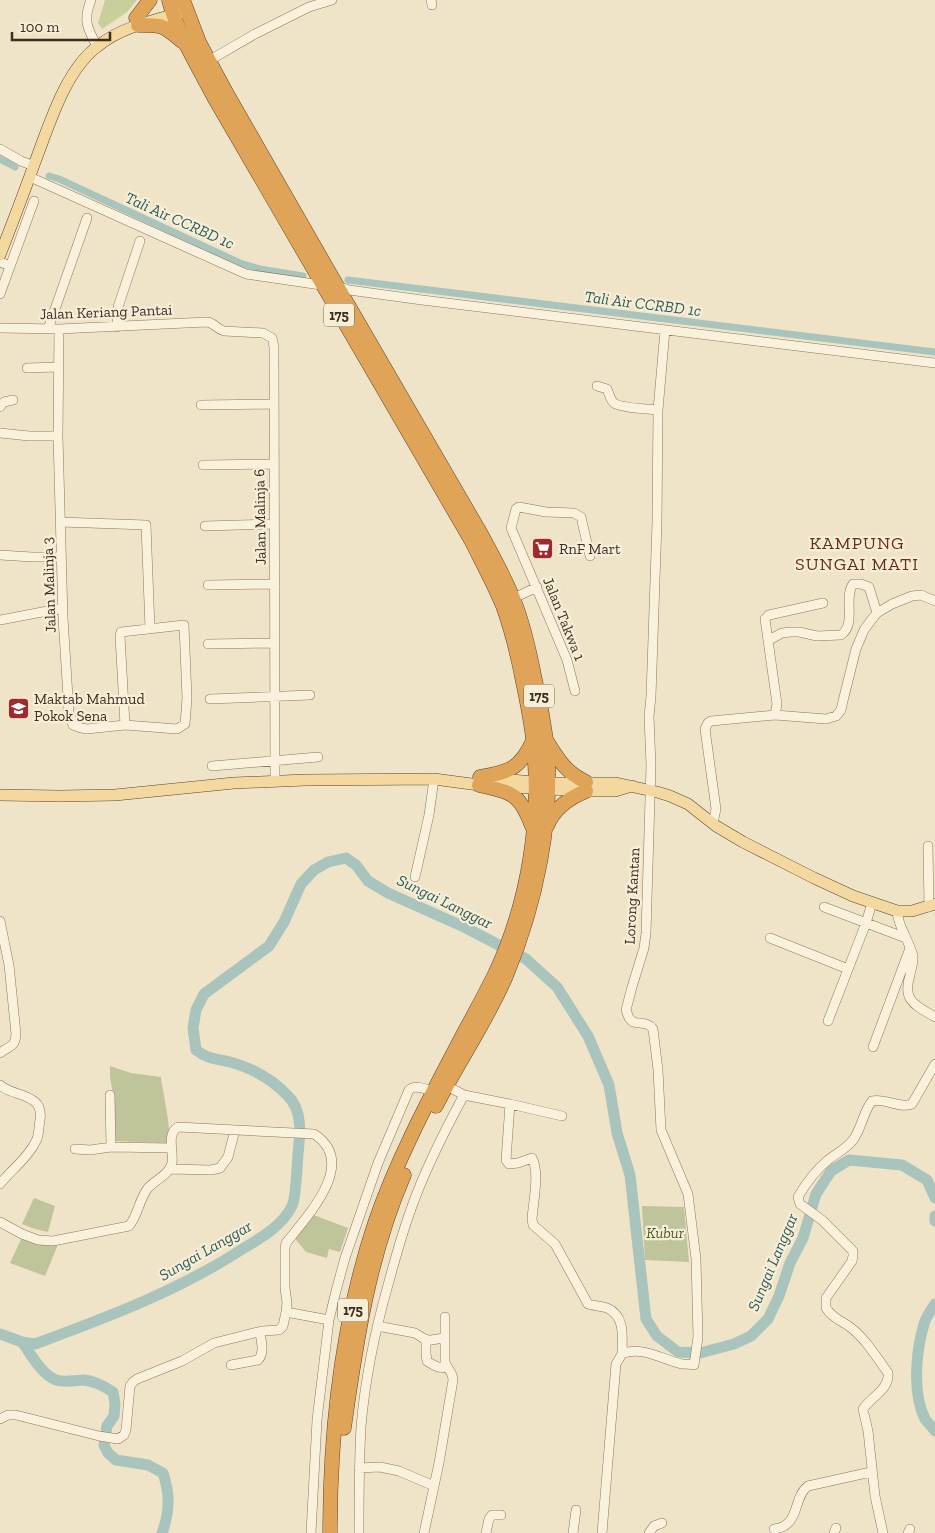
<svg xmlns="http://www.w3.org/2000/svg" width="935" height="1533" font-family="'Zilla Slab',serif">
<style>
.green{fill:#c9cf9b}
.cemetery{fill:#bfc49a}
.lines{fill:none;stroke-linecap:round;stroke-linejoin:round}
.canal{stroke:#a9c4bc;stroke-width:7}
.river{stroke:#a9c4bc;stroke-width:11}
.minor-casing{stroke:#8d765c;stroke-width:10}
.major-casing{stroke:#5b4430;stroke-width:12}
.highway-casing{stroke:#5b4430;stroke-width:15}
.minor{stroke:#faf1dc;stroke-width:9}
.major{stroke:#f3d9a0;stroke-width:11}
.highway{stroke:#e0a458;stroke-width:14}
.labels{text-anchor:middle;stroke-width:4.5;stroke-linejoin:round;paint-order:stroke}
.shield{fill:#f7eed8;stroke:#756857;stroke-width:1}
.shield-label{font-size:14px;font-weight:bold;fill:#3d2e20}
.street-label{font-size:15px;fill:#3d2e20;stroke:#f7eed8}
.poi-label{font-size:15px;fill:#3d2e20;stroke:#f7eed8;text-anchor:start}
.park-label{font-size:15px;font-style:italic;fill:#4d5a26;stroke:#f7eed8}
.water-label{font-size:16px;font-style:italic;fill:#2f5d5a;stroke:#f7eed8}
.quarter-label{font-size:18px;letter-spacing:1px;fill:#6b2e1e;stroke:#f7eed8}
</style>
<rect width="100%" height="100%" fill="#f0e4c8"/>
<path class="green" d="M 105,0 L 137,0 L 127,12 L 102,29 L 98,23 Z"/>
<path class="cemetery" d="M 110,1066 L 131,1073 L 161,1077 C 162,1089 173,1134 168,1143 L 112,1141 L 114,1100 L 110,1077 Z
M 34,1198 L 55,1206 L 48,1232 L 35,1229 L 22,1224 Z
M 642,1206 L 684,1207 L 689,1262 L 645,1260 Z
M 311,1214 L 348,1228 L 340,1252 L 329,1249 L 327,1258 L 306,1252 L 293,1236 Z
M 24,1233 L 59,1242 L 45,1276 L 10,1263 Z"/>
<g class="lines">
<path class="canal" d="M 0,159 L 15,167
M 49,176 L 59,179 L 240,263 L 260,269 L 303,276
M 348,280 L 935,352"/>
<path class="river" d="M 935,1216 L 935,1221
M 935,1304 C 931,1310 926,1317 924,1324 C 916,1351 912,1393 925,1419 C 928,1423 932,1427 935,1431
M 0,1334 L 22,1342 L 35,1344 C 108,1317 178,1291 244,1248 C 261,1238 283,1225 292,1206 C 296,1198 297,1165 298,1154 C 300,1134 303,1111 288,1096 C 273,1080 252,1068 230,1062 C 215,1058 209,1060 196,1050 L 193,1028 L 196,1010 L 204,994 L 269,946 L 284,922 L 301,884 L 314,870 L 328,862 L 346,858 L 356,865 L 368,881 L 388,893 L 464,927 L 526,959 L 557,987 L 588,1036 L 609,1085 L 617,1133 L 630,1175 L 646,1319 L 657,1336 L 678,1352 L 700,1353 L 734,1344 L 751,1336 L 768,1319 L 779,1296 L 790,1263 L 803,1238 L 816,1194 L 831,1171 L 849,1160 L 902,1165 L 927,1180 L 935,1198
M 22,1342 C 31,1354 41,1374 56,1380 C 66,1383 74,1380 84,1380 C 94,1381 104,1386 113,1392 L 115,1404 L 114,1416 L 107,1426 L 104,1445 L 108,1453 L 116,1460 L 148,1465 L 163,1473 C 170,1494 170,1512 162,1533"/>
<defs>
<path id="minor" d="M 91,0 C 83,20 87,28 97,46
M 431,0 L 432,5
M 210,60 L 255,34 L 309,7 L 332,0
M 0,149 L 21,161 L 34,166
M 30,177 L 246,274 L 321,285
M 0,262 L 10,266
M 337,286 L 349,290 L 422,300 L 935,363
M 0,294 L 34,201
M 117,327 L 118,307 L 140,241
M 0,328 L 59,329 L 207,322 C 215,323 216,329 224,331 L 263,333 L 272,338 L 274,347 L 275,781
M 48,329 L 87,218
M 59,329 L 58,436 L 63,618 L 69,713 L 73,725 L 81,728 L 87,729 L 125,725 L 177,729 L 185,724 L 187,698 L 184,625 L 121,632 L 120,636 L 125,725
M 27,368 L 58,367
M 597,386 L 607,389 C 609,393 610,400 614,403 C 620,408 649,409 658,410
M 201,405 L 274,404
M 0,407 L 4,402 L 13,400
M 0,433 L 29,436 L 58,436
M 203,465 L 274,464
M 60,522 L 146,525 L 150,629
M 205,526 L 274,524
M 0,555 L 32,557 L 61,557
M 208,585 L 275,584
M 514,598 L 537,587
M 0,620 L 63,608
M 769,640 L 782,633 L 791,632 L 799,632 L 817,636 L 841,635 C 857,624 843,598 853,584 L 861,584 L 869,587 L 877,613
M 208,644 L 275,643
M 575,691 L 567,660 L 511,528 L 516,509 L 519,507 L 546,512 L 574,513 L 581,517 L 590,556
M 210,699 L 310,695
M 775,715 L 777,704 L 765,619 L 769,615 L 823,603
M 212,766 L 318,757
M 713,823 L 716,809 L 705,729 L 708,723 L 711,721 L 775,715 L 826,719 L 836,716 L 841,710 L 843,701 L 856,649 L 864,630 L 872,619 L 877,613 L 892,604 L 912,596 L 921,595 L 935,601
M 928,846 L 929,907
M 415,877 L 429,815 L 434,779
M 824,907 L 906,938
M 897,911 C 898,927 909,940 913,956 C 914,962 911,969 910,975 C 902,1001 915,1005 935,1017
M 0,921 L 9,965 L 16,1034 C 15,1048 10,1045 0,1053
M 770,938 L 848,969
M 828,1021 L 866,923 L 872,903
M 873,1047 L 910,948
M 0,1085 C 10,1094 25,1093 35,1102 C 40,1106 41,1113 40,1120 C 39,1125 39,1133 37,1139 C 29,1157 12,1169 0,1184
M 447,1086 L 464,1095 L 510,1104 L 562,1116
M 110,1095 L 111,1147
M 510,1104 L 506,1160 L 509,1164 L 518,1163 L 532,1158 C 540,1172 533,1203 532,1219 L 533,1225 L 555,1244 L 588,1304 C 594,1306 602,1306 607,1308 C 626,1316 622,1338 622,1354
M 75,1149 L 90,1150 L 111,1147 L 172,1148
M 170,1169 L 211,1170 L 220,1168 L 228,1157 L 235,1130
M 0,1222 L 22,1234 L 38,1240 L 53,1241 L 129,1226 C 138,1216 139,1199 148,1188 C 155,1180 169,1175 172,1163 C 174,1152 166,1134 178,1127 L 314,1134 C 359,1163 307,1216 286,1243 L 285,1248 L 285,1288 L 287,1303 L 286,1312 L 329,1320
M 377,1326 L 415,1333 L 426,1340 L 431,1340 L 444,1338
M 426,1339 L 426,1354 L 427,1361 C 433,1365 439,1369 446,1367
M 231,1365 L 258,1360 C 265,1353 261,1341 260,1332
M 0,1419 L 8,1415 L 16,1415 L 99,1436 L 118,1439 L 124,1435 L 126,1430 L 130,1386 L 133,1382 L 137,1379 L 182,1361 L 214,1343 L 262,1331 L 279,1330 L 283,1326 L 286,1312
M 359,1468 L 380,1467 L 399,1471 L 434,1486
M 774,1529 C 801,1526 792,1498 808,1486 L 871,1472
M 311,1533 L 317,1420 L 329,1320 L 336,1291 L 345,1258 L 378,1163 L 409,1090 C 415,1084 426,1089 433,1092
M 359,1533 C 359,1498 359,1462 361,1427 C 365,1379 375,1331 388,1285 C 395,1259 402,1234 411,1209 C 425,1169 444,1132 464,1095
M 424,1533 L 439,1463 L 453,1380 C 453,1372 447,1369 445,1362 L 445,1317
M 486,1533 L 489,1519 L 492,1515 L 501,1515
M 573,1533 L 576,1510
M 602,1533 L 616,1364 L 622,1354 C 641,1345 663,1360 682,1364 C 686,1364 690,1364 694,1365 L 698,1337 L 696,1259 L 688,1194 L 661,1130 L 658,1070 L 653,1029 C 648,1022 641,1024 633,1022 L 629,1018 L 626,1010 L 632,987 L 644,948 L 646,933 L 651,765 L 649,717 L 651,696 L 657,522 L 658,410 L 665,330
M 649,1533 L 654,1526 L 662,1523
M 834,1533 L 836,1528
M 883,1533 L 875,1496 L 868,1431 L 863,1409 C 871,1397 890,1389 888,1373 C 877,1358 866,1339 850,1327 C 841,1320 833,1319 826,1308 L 826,1298 L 852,1261 L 853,1256 L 853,1251 L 822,1220 L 800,1204 L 798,1197 C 806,1183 816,1170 828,1160 C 837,1153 846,1149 853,1140 C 862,1128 863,1112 872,1101 C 886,1098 899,1109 912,1104 L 935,1064
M 908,1533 L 910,1529"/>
<path id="major" d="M 0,255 C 12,224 24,193 35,162 C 49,126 65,70 98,46 C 123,26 156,20 186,11
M 488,778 L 547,783 L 616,783 L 657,792 L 670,796 L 688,804 L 716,826 L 743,842 L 814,878 L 853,896 L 897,911 L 912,911 L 935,904
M 0,795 L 60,796 L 115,795 L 234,783 L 305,780 L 434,779 L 479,785 L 586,791 L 615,791 L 632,786"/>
<path id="highway" d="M 169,0 C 176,31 200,70 215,99 L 471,540 C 482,562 494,584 503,606 C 512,631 518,656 523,682 C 527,701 531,720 533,739 C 542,818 529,901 495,974 C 486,992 476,1011 466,1029 C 433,1092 398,1156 375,1223 C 342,1322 330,1429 330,1533
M 183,0 L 199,42 L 227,94 L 337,286 L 481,534 C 492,555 504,576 513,598 C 523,623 529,649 534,675 C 539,696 543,717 546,739 C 555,816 536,904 506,976 C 487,1021 458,1062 436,1106
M 136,18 L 150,0
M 138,25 C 165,25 162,25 183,42
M 546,740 C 558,759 565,772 586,782
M 480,777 C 509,772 520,769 533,741
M 479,785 C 512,793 519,792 532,826
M 547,826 C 554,808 569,798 586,791
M 344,1428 C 356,1342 369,1256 404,1175"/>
</defs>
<use href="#minor" class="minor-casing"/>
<use href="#major" class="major-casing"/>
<use href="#highway" class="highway-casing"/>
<use href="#minor" class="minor"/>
<use href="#major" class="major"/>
<use href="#highway" class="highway"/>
</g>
<defs>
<symbol id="supermarket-square" viewBox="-11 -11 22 22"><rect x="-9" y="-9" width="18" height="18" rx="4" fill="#9e2a2b" stroke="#f7eed8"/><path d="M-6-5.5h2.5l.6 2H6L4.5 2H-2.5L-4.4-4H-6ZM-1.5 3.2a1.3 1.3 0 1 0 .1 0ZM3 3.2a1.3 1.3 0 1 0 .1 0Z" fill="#fff"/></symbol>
<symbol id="school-square" viewBox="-11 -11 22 22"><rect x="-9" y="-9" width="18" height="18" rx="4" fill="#9e2a2b" stroke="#f7eed8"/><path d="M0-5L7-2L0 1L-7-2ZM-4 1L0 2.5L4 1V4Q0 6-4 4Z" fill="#fff"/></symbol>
</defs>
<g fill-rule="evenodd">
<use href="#supermarket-square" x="530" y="536" width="25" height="25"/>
<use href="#school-square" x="6" y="696" width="25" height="25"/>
</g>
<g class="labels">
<g class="shield">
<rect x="324" y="303.5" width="30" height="23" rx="4"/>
<rect x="524" y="684.5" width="30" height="23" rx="4"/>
<rect x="338" y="1298.5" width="30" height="23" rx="4"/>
</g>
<g class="shield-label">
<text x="339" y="320">175</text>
<text x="539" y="701">175</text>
<text x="353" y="1315">175</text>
</g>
<g class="street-label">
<text transform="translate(106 312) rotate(-2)" y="5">Jalan Keriang Pantai</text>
<text transform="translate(260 517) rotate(-91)" y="5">Jalan Malinja 6</text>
<text transform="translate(49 585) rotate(-92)" y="5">Jalan Malinja 3</text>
<text transform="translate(564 619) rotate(68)" y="5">Jalan Takwa 1</text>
<text transform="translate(632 896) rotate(-87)" y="5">Lorong Kantan</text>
</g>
<g class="poi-label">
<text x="559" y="554">RnF Mart</text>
<text x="34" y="704">Maktab Mahmud<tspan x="34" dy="17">Pokok Sena</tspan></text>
</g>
<g class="park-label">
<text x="665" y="1238">Kubur</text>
</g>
<g class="water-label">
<text transform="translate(180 220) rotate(24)" y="6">Tali Air CCRBD 1c</text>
<text transform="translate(643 303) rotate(7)" y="6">Tali Air CCRBD 1c</text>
<text transform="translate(445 901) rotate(26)" y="6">Sungai Langgar</text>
<text transform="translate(205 1250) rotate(-30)" y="6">Sungai Langgar</text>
<text transform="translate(772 1262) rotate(-67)" y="6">Sungai Langgar</text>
</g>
<g class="quarter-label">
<text x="857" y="549">KAMPUNG<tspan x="857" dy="21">SUNGAI MATI</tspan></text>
</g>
</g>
<path d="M12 32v8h98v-8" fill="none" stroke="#3d2e20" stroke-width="2.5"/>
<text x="20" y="32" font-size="15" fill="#3d2e20" stroke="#f7eed8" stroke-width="4" paint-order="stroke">100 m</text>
</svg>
